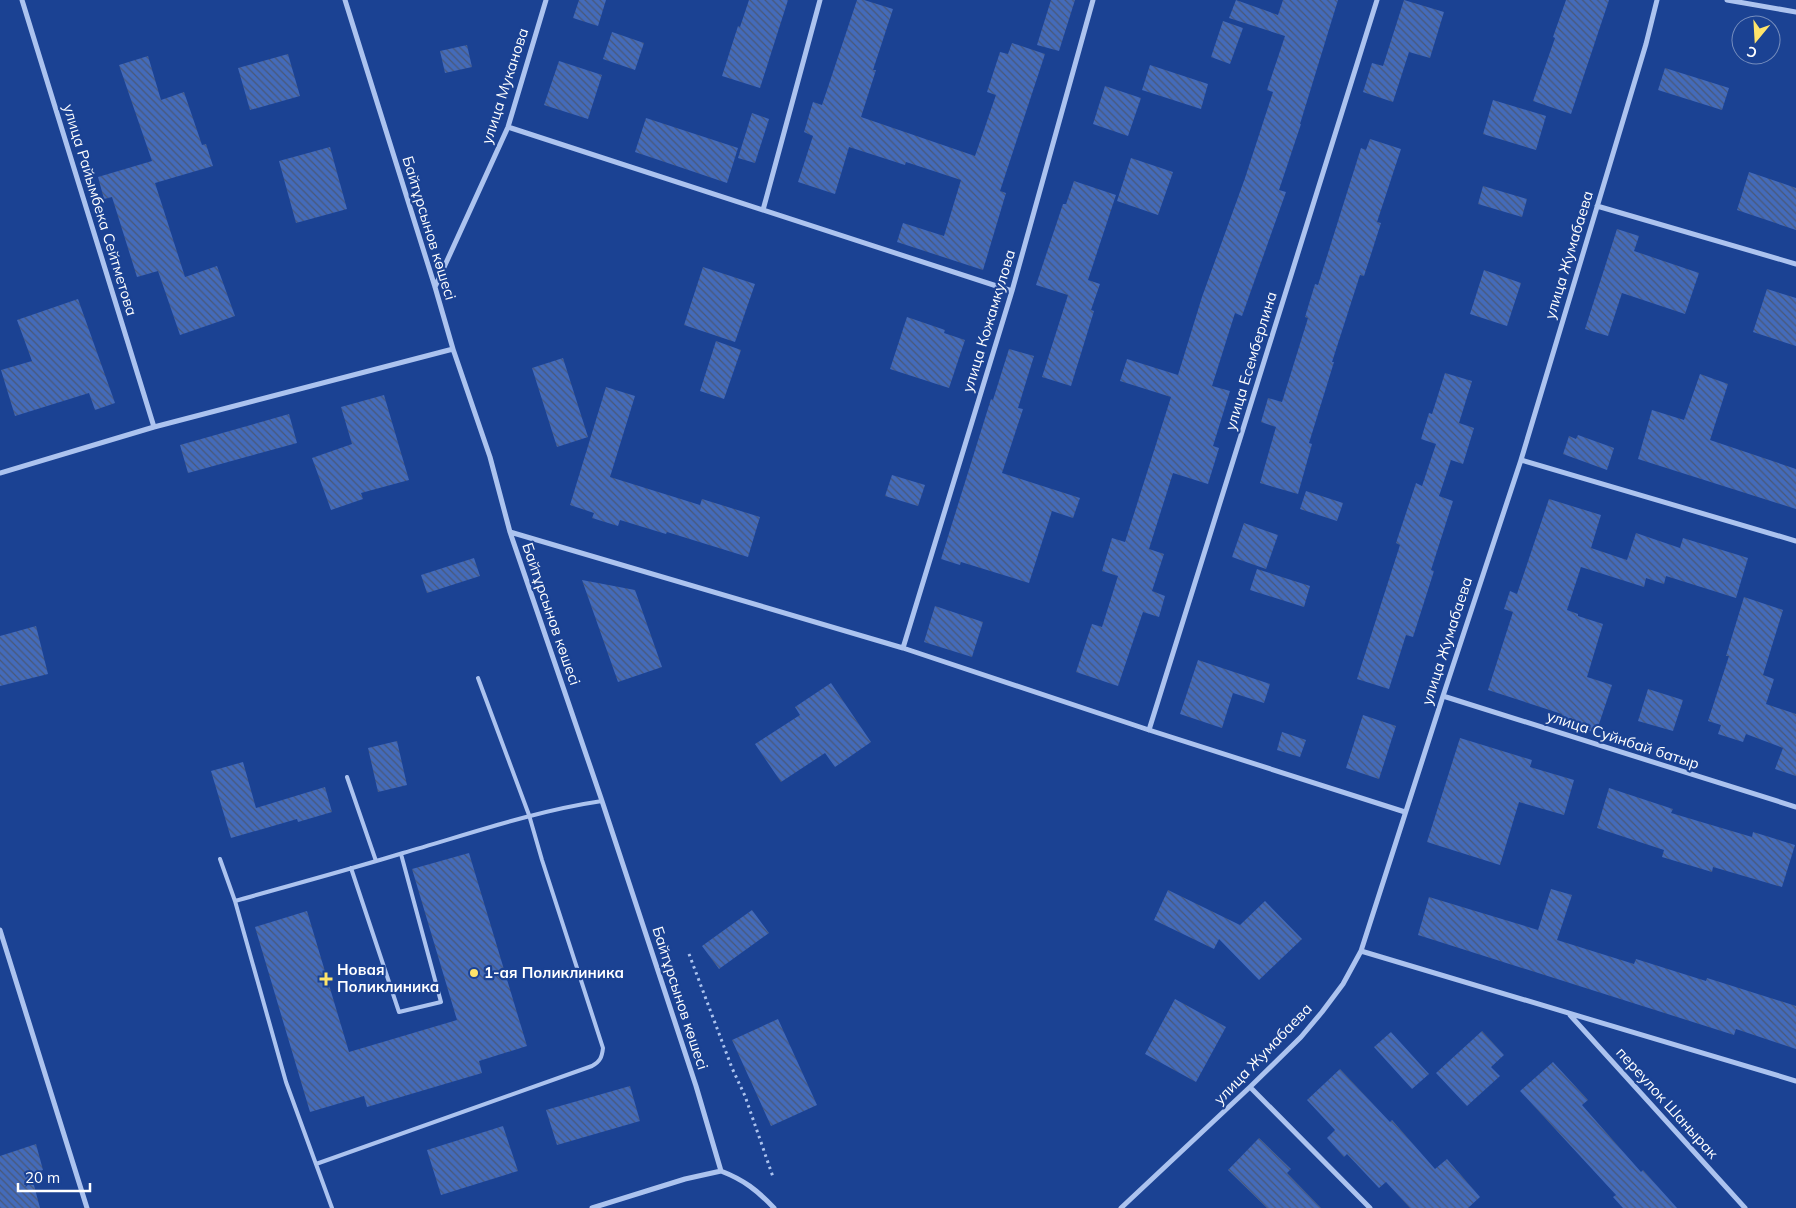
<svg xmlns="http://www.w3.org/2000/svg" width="1796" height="1208" font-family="Mulish,sans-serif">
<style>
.building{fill:url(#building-back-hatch)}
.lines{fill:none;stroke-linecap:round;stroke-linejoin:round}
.path{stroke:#acc3ef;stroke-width:3;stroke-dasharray:2.5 4;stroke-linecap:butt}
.lane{stroke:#acc3ef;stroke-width:4}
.street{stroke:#acc3ef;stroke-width:5}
.poi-dot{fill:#ffe46a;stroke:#1b4293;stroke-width:2}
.labels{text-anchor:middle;stroke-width:4.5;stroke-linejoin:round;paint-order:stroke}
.street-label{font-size:15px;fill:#fff;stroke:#1b4293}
.poi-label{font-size:15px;font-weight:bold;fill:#fff;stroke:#1b4293;text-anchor:start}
</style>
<defs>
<pattern id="building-back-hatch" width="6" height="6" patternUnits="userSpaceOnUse" patternTransform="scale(1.25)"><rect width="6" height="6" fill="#446bba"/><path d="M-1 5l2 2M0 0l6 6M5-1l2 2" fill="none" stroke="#495878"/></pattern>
</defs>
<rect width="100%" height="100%" fill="#1b4293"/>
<path class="building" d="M 579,0 L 606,0 L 598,26 L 573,18 Z
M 749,0 L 788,0 L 760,88 L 722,76 L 738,26 L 740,27 Z
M 857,0 L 864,0 L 893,9 L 873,70 L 876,70 L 861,117 L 975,156 L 996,95 L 987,92 L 1000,52 L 1008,54 L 1012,43 L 1045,54 L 1000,191 L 1006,193 L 983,270 L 897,242 L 903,223 L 944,236 L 961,180 L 906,162 L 905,165 L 849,147 L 835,194 L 798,182 L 813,136 L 804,132 L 813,102 L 822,105 Z
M 1051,0 L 1075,0 L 1059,51 L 1037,45 Z
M 1236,0 L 1278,15 L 1283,0 L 1338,0 L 1300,124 L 1301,124 L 1279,190 L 1286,192 L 1242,316 L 1235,313 L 1212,386 L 1230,391 L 1213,446 L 1219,448 L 1208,484 L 1173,473 L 1149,549 L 1164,554 L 1152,591 L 1165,596 L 1159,617 L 1143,612 L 1118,686 L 1076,672 L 1092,624 L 1102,627 L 1118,576 L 1102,571 L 1112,538 L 1125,542 L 1171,397 L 1120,381 L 1127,359 L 1178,375 L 1202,297 L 1245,178 L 1273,92 L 1267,90 L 1285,36 L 1229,18 Z
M 1404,0 L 1444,12 L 1430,58 L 1409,52 L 1393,102 L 1363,92 L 1372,63 L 1383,66 Z
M 1566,0 L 1609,0 L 1571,114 L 1533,101 L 1555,38 L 1553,37 Z
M 1223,21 L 1243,28 L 1230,64 L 1211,57 Z
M 612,32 L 644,43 L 635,70 L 603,59 Z
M 467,45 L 472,67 L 445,73 L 440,51 Z
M 288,54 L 300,96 L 250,110 L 238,68 Z
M 148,56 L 161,100 L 184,92 L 202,145 L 206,144 L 213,166 L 155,183 L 185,277 L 217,266 L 235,316 L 180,335 L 158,271 L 137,277 L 112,197 L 104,199 L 98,177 L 152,161 L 119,65 Z
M 559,61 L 602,75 L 588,119 L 544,105 Z
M 1150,65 L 1208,84 L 1201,109 L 1142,90 Z
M 1665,68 L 1729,88 L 1722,110 L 1658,90 Z
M 1105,86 L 1141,98 L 1128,136 L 1093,124 Z
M 1493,100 L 1546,116 L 1536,150 L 1483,134 Z
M 752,113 L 769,119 L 755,163 L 738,158 Z
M 646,118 L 738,148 L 727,183 L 635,152 Z
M 1370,139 L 1401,149 L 1377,222 L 1381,223 L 1364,276 L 1360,275 L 1332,362 L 1334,362 L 1309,443 L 1312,444 L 1298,494 L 1260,483 L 1276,427 L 1261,422 L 1268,398 L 1282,402 L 1308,318 L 1305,317 L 1315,284 L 1318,285 L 1361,148 L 1366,150 Z
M 330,147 L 347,209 L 296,223 L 279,161 Z
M 1131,158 L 1173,172 L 1158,215 L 1117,201 Z
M 1749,172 L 1796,188 L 1796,230 L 1737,210 Z
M 1074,181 L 1116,195 L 1088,280 L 1100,284 L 1091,310 L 1094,311 L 1071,386 L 1042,377 L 1068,295 L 1036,285 L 1063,204 L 1066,204 Z
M 1483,186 L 1527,199 L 1522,217 L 1478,204 Z
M 1617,229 L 1639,236 L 1634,251 L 1699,273 L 1685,314 L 1622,293 L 1608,336 L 1585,329 Z
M 703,267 L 755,284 L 735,342 L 684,325 Z
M 1484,270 L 1521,283 L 1507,326 L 1470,314 Z
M 1767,289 L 1796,298 L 1796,346 L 1753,332 Z
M 78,299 L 115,403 L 95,410 L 89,393 L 15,416 L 1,370 L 32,361 L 17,320 Z
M 907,317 L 945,330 L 944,333 L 965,340 L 949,388 L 890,369 Z
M 716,341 L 741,350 L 724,399 L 700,391 Z
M 1009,349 L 1034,356 L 1018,408 L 1023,409 L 1002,473 L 1080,498 L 1073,518 L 1052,511 L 1029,583 L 961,562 L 960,565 L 941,559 L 991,399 L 993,400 Z
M 563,358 L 588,437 L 557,447 L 532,368 Z
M 1445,373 L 1472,381 L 1459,423 L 1474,428 L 1463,464 L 1451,460 L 1439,496 L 1453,501 L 1431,570 L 1434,571 L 1413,637 L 1406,635 L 1389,689 L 1357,679 L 1400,545 L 1396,543 L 1416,483 L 1422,486 L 1436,444 L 1421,439 L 1429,413 L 1432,414 Z
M 1700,374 L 1728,384 L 1710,440 L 1796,469 L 1796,509 L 1638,459 L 1652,410 L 1684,420 Z
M 606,387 L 635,396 L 610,477 L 700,505 L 702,499 L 760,517 L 748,557 L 667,532 L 666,534 L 620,520 L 618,526 L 592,518 L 594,513 L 570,505 Z
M 384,395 L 409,480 L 361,493 L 363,499 L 331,510 L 312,458 L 352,444 L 341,407 Z
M 289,414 L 297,443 L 188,473 L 180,445 Z
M 1578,435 L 1614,448 L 1607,470 L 1563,454 L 1569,436 L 1576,439 Z
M 892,475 L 925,485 L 918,506 L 885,496 Z
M 1306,491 L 1343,503 L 1337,521 L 1300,509 Z
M 1549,499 L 1601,515 L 1591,548 L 1627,560 L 1636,533 L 1680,548 L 1683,538 L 1748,558 L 1736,598 L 1666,576 L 1664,584 L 1646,578 L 1644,587 L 1581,567 L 1567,610 L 1578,614 L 1578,616 L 1603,624 L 1587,677 L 1612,685 L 1596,733 L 1560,721 L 1562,714 L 1488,690 L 1513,612 L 1504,609 L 1510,591 L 1517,594 Z
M 1244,523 L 1278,535 L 1266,569 L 1232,557 Z
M 474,558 L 480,576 L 427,593 L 421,575 Z
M 1257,569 L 1310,586 L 1304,607 L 1250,590 Z
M 582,580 L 635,590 L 662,667 L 618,682 Z
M 1744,597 L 1783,610 L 1763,675 L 1774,679 L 1766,704 L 1796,714 L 1796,776 L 1775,769 L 1783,748 L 1746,734 L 1743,742 L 1718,734 L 1721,725 L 1708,721 L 1729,656 L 1726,656 Z
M 935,606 L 983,622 L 972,657 L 924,642 Z
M 36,626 L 48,674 L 0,686 L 0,636 Z
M 1198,660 L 1270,684 L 1264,703 L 1233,693 L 1222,728 L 1180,714 Z
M 831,683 L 871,742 L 835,767 L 825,753 L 781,782 L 755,744 L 800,715 L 795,707 Z
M 1648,689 L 1683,700 L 1673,731 L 1638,721 Z
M 1363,715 L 1396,726 L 1379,779 L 1346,768 Z
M 1282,732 L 1306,740 L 1300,757 L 1277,750 Z
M 1460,738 L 1532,760 L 1530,767 L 1574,780 L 1564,815 L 1519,802 L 1500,865 L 1427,842 Z
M 397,741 L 407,785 L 378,792 L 368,748 Z
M 243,762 L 256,808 L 325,787 L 332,812 L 298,822 L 297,819 L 231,838 L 211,771 Z
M 1609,788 L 1673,809 L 1671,813 L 1752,837 L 1753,832 L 1795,845 L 1782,887 L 1713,867 L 1712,872 L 1662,857 L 1664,850 L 1597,828 Z
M 469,853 L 527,1046 L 479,1061 L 482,1073 L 367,1107 L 364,1096 L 310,1112 L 255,927 L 307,911 L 349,1052 L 457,1020 L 412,869 Z
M 1551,889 L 1572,895 L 1557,940 L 1634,964 L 1636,959 L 1706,981 L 1707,978 L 1796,1006 L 1796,1049 L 1736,1029 L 1734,1035 L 1418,935 L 1429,897 L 1538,930 Z
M 1168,890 L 1240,925 L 1265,901 L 1302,939 L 1259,980 L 1219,939 L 1214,949 L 1154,920 Z
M 752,910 L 769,933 L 719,969 L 702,946 Z
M 1175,999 L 1226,1027 L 1196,1082 L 1145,1054 Z
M 778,1019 L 817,1105 L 771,1126 L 732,1040 Z
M 1482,1031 L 1504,1055 L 1491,1067 L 1500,1076 L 1467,1106 L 1436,1073 Z
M 1391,1032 L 1429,1074 L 1412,1089 L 1374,1047 Z
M 1553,1062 L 1588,1100 L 1582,1105 L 1641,1172 L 1643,1170 L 1677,1208 L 1623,1208 L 1613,1197 L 1616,1195 L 1520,1091 Z
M 1340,1069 L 1390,1122 L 1392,1120 L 1435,1169 L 1447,1159 L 1480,1197 L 1468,1208 L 1410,1208 L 1386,1182 L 1379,1188 L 1347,1154 L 1344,1157 L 1327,1138 L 1335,1130 L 1307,1100 Z
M 630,1086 L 640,1121 L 557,1145 L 546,1110 Z
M 503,1126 L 518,1171 L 441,1195 L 427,1150 Z
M 1259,1138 L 1291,1169 L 1287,1173 L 1321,1208 L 1267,1208 L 1228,1170 Z
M 36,1144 L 43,1170 L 31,1174 L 40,1208 L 0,1208 L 0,1156 Z"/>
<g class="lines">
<path class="path" d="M 689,954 L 732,1068 L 745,1096 L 773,1177"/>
<path class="lane" d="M 347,777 L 376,861
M 220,859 L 235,901 L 286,1082 L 332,1208
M 351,868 L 399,1012 L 441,1002 L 401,854
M 235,901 C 291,885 348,870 403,853 C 469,834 534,811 602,801
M 316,1164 L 592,1066 C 600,1062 602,1057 603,1048 L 542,860 L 529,815 L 478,678"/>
<path class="street" d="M 22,0 L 154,427
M 345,0 L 435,287 L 453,349 L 490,457 L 510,532 L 602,801 L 696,1086 L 721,1171
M 1727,0 L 1796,12
M 508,127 L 1012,291
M 1597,206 L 1796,264
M 763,210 L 820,0
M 435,287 L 508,127 L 546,0
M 1521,460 L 1796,541
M 0,473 L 154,427 L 453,349
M 510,532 L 903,648 L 1149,730 L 1405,812
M 903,648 L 1012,291 L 1093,0
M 1443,696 L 1796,807
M 1149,730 L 1377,0
M 0,930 L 87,1208
M 1361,951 L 1796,1081
M 1570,1015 L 1745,1208
M 1250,1087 L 1370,1208
M 721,1171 C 744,1180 757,1190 774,1208
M 592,1208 L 685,1179 L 721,1171
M 1121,1208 L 1250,1087 L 1301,1037 L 1322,1012 L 1343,984 L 1361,951 L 1443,696 L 1521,460 L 1646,44 L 1657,0"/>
</g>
<g class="poi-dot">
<circle cx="474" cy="973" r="5"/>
<path d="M323.5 971.5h5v5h5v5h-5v5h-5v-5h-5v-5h5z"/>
</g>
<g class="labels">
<g class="street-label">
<text transform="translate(505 86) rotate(-72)" y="5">улица Муканова</text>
<text transform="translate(100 210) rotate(73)" y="5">улица Райымбека Сейтметова</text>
<text transform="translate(429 228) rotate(73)" y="5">Байтұрсынов көшесі</text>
<text transform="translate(1569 255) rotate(-73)" y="5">улица Жумабаева</text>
<text transform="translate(989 321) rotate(-73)" y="5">улица Кожамкулова</text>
<text transform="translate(1251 361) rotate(-73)" y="5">улица Есемберлина</text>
<text transform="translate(551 614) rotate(71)" y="5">Байтұрсынов көшесі</text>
<text transform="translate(1447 641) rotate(-72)" y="5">улица Жумабаева</text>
<text transform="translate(1623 740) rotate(18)" y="5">улица Суйнбай батыр</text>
<text transform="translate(680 998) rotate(72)" y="5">Байтұрсынов көшесі</text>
<text transform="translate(1263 1054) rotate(-46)" y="5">улица Жумабаева</text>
<text transform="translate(1667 1103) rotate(48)" y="5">переулок Шанырак</text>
</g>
<g class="poi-label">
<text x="337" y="975">Новая<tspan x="337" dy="17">Поликлиника</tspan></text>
<text x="484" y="978">1-ая Поликлиника</text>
</g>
</g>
<g transform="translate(1756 40) rotate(198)"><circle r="24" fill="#1b4293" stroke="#768ebe"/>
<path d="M0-4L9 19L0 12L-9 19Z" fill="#ffe46a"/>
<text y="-8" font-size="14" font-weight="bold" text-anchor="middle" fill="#ffffff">С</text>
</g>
<path d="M18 1183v8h72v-8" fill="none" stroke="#ffffff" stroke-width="2.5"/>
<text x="25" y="1183" font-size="15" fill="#ffffff" stroke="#1b4293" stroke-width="4" paint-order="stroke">20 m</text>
</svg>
